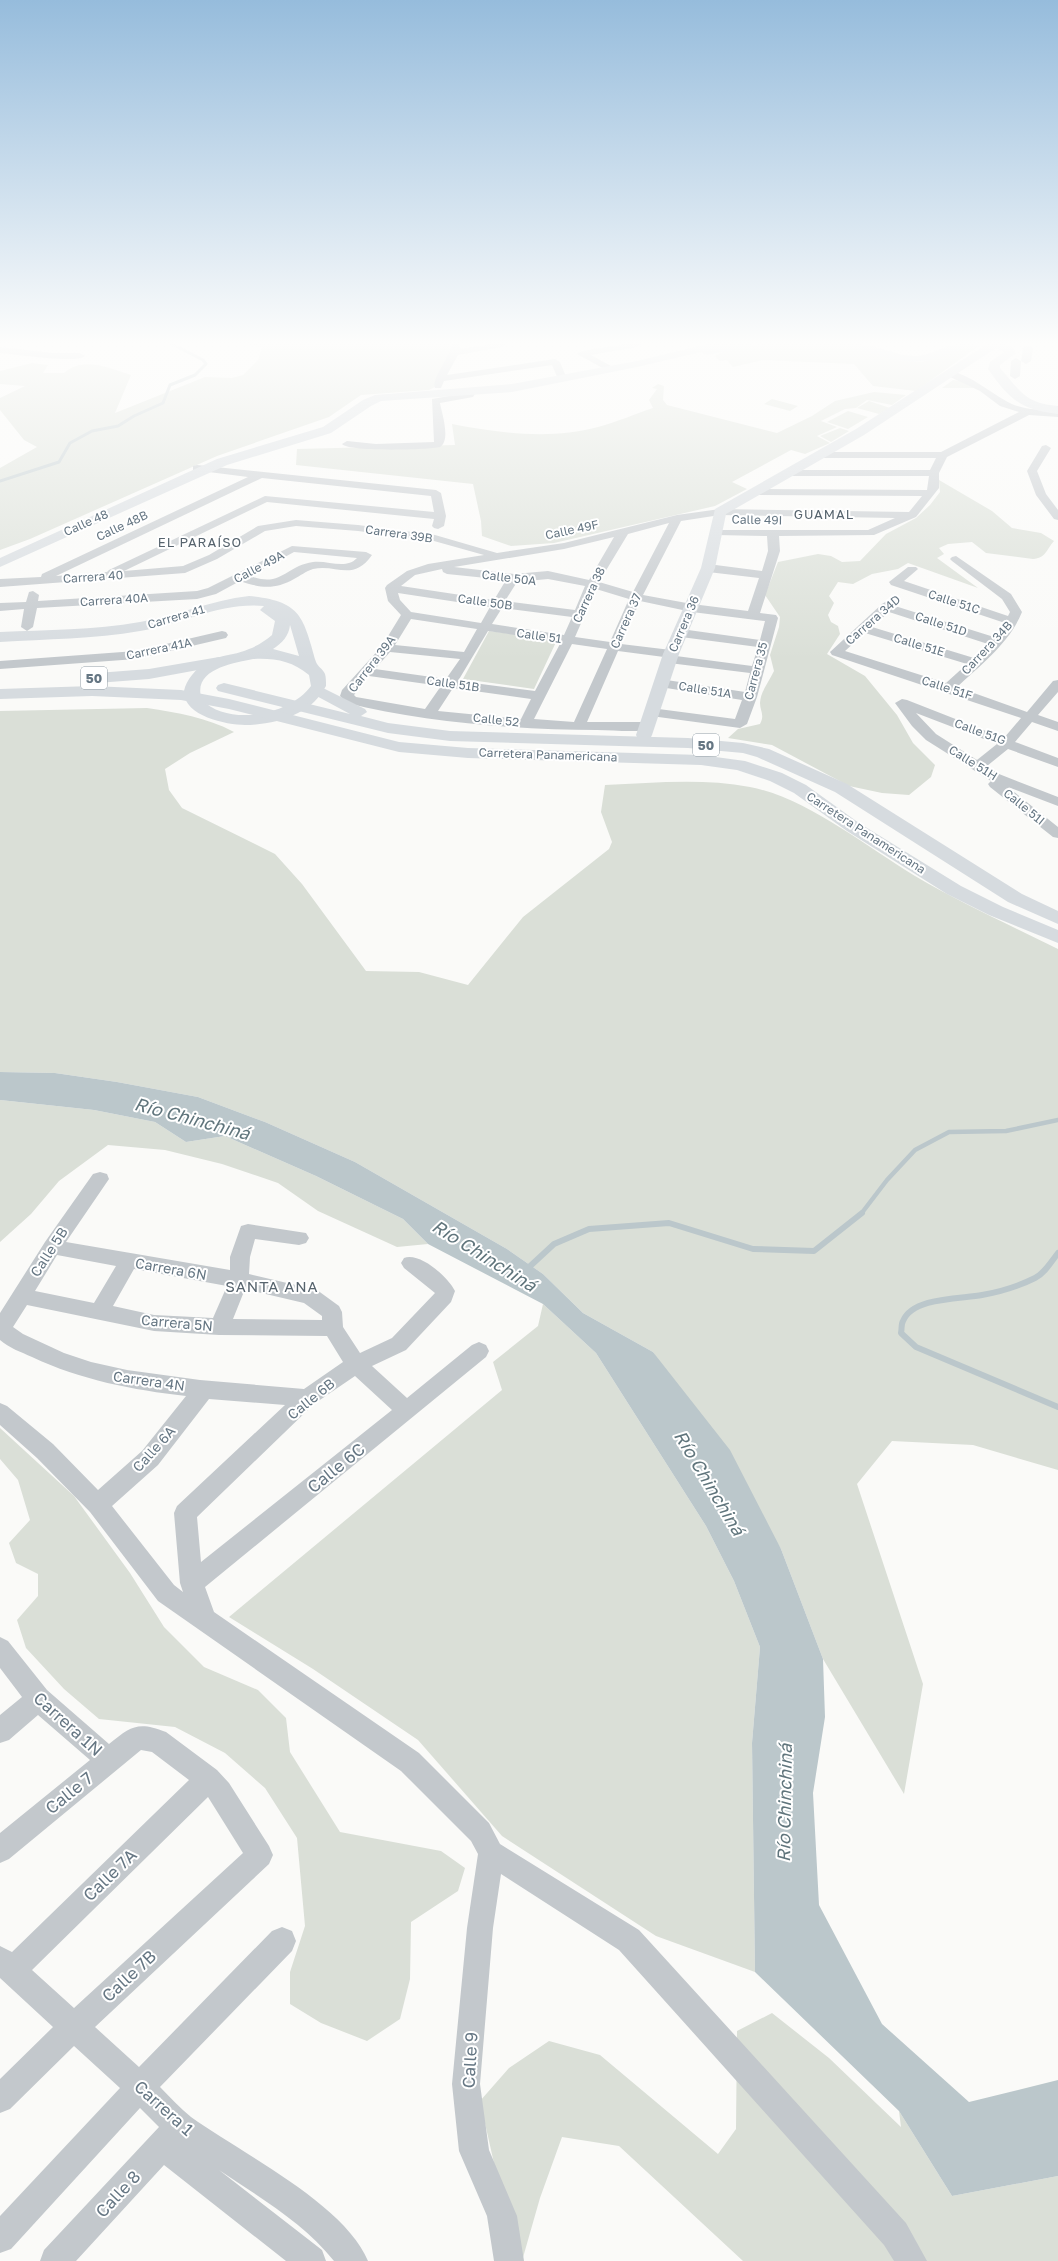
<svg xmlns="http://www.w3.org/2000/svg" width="1058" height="2261" font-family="'Golos Text',sans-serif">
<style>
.green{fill:#dadfd7}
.water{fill:#bbc7cb}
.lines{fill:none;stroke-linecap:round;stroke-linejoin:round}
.stream-far2{stroke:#bbc7cb;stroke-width:3}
.stream-far1{stroke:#bbc7cb;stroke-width:4.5}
.stream{stroke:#bbc7cb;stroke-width:6}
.street{fill:#c3c8cc;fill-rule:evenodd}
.secondary{fill:#d6dbdf;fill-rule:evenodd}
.highway{fill:#d6dbdf;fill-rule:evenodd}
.labels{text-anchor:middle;stroke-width:4;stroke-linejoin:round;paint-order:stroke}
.far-street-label{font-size:12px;fill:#657683;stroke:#fff}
.far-neighbourhood-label{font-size:13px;letter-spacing:1px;fill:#57646e;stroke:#fff}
.shield{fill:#fff;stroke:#939fa8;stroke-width:1}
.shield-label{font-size:13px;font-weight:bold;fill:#657683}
.street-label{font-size:14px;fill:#657683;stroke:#fff}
.neighbourhood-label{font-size:15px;letter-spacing:1px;fill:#57646e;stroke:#fff}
.near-street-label{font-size:17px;fill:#657683;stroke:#fff}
.near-water-label{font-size:18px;font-style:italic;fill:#60757c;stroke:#fff}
</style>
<rect width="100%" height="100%" fill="#fafaf8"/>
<path class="green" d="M 246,344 L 451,344 L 455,350 L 439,375 L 435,387 L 429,390 L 361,395 L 329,417 L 217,456 L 30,539 L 0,550 L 0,468 L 37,447 L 24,440 L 0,410 L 0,398 L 25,386 L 0,384 L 0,371 L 32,363 L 48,365 L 43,373 L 64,373 C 83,356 109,368 131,375 L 115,413 L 205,377 L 232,378 L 243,375 L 258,360 L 262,348 Z
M 759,344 L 852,344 L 901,361 L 922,362 L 968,344 L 980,345 L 916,391 L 873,386 L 854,364 L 763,360 L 733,367 L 727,360 L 720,361 L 715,356 L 727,350 Z
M 953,380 L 960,381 L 974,388 L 942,388 Z
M 658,384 L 664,386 L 663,400 L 667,405 L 777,433 L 812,416 L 835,401 L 874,392 L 906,395 L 892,405 L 867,400 L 856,408 L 845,409 L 821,421 L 837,427 L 817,436 L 830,443 L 805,454 L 791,450 L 732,482 L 747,489 L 715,506 L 554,543 L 511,546 L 482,536 L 481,521 L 473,484 L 296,465 L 297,449 L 455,445 L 452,424 C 499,433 550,440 598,427 C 617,422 635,414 653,408 L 649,400 L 657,389 L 652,388 Z
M 772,399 L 798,406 L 790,411 L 764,404 Z
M 869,401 L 890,408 L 879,414 L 857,408 Z
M 848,411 L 868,417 L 848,429 L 827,422 Z
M 840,428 L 849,431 L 831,442 L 820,436 Z
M 939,480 L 992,511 L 1012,528 L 1041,533 L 1054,541 C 1046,550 1046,558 1033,559 L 986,553 L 972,542 L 948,544 L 939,548 L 944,554 L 937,558 L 978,588 L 908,563 L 898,569 L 872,574 L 853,584 L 838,582 L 829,596 L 834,603 L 828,615 L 831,622 L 838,626 L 840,634 L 827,654 L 865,676 L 897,715 L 913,743 L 935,765 L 931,777 L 909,795 L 882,793 L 849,786 L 772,745 L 728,738 L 738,729 L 760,724 C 765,715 760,711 760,703 C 761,690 769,682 774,671 L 770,655 L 779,627 L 780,617 L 765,595 L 778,562 L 818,554 L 831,556 L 842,562 L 860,561 L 886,534 L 916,518 L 930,505 L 940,492 Z
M 489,631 L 557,640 L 534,689 L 463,679 Z
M 147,708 C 178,713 206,717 234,732 L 190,753 L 165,769 L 169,790 L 182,808 L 275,854 L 302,884 L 366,971 L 419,972 L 468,985 L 523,917 L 609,849 L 612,842 L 601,812 L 605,785 C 653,783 702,778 750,787 C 807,798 865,846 915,876 C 961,903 1010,925 1058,949 L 1058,1470 L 973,1445 L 892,1441 L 857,1484 L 923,1684 L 904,1794 L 823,1659 L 781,1549 L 653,1352 L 583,1313 L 543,1274 L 507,1249 L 355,1162 L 265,1122 L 198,1097 L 117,1082 L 55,1073 L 0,1072 L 0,711 Z
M 0,1100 L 94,1110 L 155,1122 L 186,1142 L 225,1136 L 316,1176 L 403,1219 L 428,1244 L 397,1247 L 318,1211 L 278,1183 L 222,1164 L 165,1150 L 108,1145 L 59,1181 L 31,1214 L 0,1242 Z
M 543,1304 L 596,1353 L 706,1526 L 734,1581 L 760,1647 L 752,1743 L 755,1972 L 656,1936 L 502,1836 L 418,1740 L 313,1669 L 229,1617 L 502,1390 L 493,1362 L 538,1326 Z
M 0,1428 L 74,1496 L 130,1573 L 164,1627 L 204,1667 L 258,1690 L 286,1718 L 290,1752 L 340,1832 L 441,1851 L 465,1868 L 458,1891 L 411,1922 L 410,1979 L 400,2019 L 367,2041 L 321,2023 L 290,2004 L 290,1972 L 305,1926 L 297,1838 L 265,1788 L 225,1753 L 175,1727 L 99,1719 L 64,1689 L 26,1648 L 17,1620 L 38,1596 L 38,1574 L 16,1563 L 9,1543 L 30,1520 L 18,1480 L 0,1459 Z
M 772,2013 L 829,2058 L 901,2127 L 899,2111 L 952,2196 L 1058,2176 L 1058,2261 L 743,2261 L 619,2146 L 562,2137 L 540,2198 L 522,2261 L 498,2181 L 480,2101 L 509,2068 L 549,2041 L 600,2055 L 718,2154 L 736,2129 L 737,2031 Z"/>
<path class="water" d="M 0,1072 L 55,1073 L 117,1082 L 198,1097 L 265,1122 L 355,1162 L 507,1249 L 543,1274 L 583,1313 L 653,1352 L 730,1450 L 781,1549 L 823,1659 L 825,1717 L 813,1793 L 819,1905 L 882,2024 L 969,2102 L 1058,2080 L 1058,2176 L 952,2196 L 899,2111 L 755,1972 L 752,1743 L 760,1647 L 734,1581 L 706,1526 L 596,1353 L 543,1304 L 428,1244 L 403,1219 L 316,1176 L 225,1136 L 186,1142 L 155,1122 L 94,1110 L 0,1100 Z"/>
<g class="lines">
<path class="stream-far2" d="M 0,481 L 59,462 L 70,443 L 92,431 L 118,426 L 134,416 L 163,403 L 170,385 L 195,375 L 206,364 L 203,360 L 172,344"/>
<path class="stream-far1" d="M 861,1214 L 887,1180 L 915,1150 L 949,1132 L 1006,1131 L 1058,1120"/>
<path class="stream" d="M 1058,1253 C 1051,1262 1045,1273 1035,1278 C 1019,1286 1000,1292 982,1295 C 961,1299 913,1297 903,1321 C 901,1324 902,1329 901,1333 L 916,1347 L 1058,1407
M 527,1269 L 554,1244 L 589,1229 L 669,1223 L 753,1249 L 814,1251 L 862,1213"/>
<path class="street" d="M 452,344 L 460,344 L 460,349 L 489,344 L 507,344 L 502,347 L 458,355 L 447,375 L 555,359 L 560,362 L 567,379 L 565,381 L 559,381 L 552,365 L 444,381 L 441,388 L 435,388 C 431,379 450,357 452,344 Z
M 624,344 L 642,344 L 637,347 L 591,355 L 611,366 L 613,368 L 608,371 L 577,354 L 582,351 Z
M 1028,345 L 1033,348 L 1031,361 L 1026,364 L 1021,361 L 1023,348 Z
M 0,347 L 53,353 L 80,353 L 85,356 C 77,364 14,354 0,353 Z
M 1016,358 L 1021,361 L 1020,376 L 1015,379 L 1010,376 L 1011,361 Z
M 951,371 C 972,376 988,391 1006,401 C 1021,410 1041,410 1058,411 L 1058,417 L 1029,415 L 947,457 L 939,473 L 939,488 L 916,517 L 874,535 L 779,536 L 780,551 L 760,613 L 776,615 L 778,618 L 757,697 L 747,724 L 740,728 L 651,716 L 644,712 L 651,708 L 735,719 L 742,700 L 660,687 L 654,683 L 660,679 L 745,692 L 750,673 L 669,663 L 665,662 L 663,659 L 664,657 L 618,651 L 587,722 L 647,722 L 652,723 L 654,726 L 652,729 C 635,733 615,730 597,730 C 519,730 423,722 347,703 L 340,696 L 342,690 L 382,646 L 401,615 L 388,601 L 385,588 L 387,585 L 407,571 L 428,564 L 484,555 L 434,541 L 358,531 L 296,526 L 265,531 L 217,559 L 185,573 L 0,587 L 0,579 L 41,577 L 42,574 L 248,477 L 193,470 L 193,466 L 197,465 L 436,490 L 441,493 L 446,516 L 444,526 L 438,529 L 434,528 L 432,526 L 434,519 L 267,502 L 124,571 L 183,566 L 209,555 L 258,526 L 296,520 L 358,525 L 435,535 L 497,553 L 564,543 L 677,515 L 720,509 L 909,512 L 922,496 L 759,495 L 754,492 L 759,489 L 927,490 L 929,476 L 791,476 L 786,473 L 791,470 L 930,470 L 936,458 L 821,458 L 816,455 L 821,452 L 941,452 L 1019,412 L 1000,406 L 980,391 L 948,376 L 946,374 ZM 262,478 L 431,496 L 434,512 L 265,496 L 109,570 L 107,572 L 56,576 ZM 720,515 L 895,518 L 868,530 L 712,530 L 710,532 L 712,534 L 716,535 L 767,536 L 768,551 L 762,571 L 708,564 L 702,568 L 708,572 L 759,578 L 748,611 L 692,604 L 643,595 L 681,521 ZM 669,523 L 633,592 L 599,582 L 628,534 ZM 614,537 L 589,580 L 548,571 L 514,574 L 454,567 L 564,549 ZM 442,569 L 443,572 L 447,574 L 506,580 L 494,600 L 401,586 L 415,575 ZM 548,579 L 585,586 L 575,610 L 505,601 L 517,582 ZM 596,589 L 629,599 L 610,642 L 575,637 ZM 398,593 L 490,607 L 481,623 L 411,612 L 400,600 ZM 640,601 L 692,612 L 765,621 L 760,640 L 681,629 L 675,633 L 681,637 L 758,647 L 752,666 L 676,656 L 677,654 L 675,651 L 671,650 L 621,644 ZM 502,608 L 572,617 L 564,635 L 492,624 ZM 411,619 L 477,629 L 464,652 L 395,645 ZM 488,631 L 561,642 L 535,691 L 458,681 ZM 572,644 L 607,649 L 574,722 L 534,719 ZM 390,652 L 460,659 L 446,679 L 375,669 ZM 369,676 L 441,686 L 425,709 L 356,697 L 354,695 ZM 453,688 L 531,699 L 521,719 L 438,711 Z
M 471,389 L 476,392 L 473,397 L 440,403 C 442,414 451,440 440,447 C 427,450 349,452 342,444 L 347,441 L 376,444 L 434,442 L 432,399 L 466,393 Z
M 1046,445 L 1051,448 L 1037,471 L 1046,494 L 1058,510 L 1058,520 L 1054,519 L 1036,495 L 1027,471 L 1042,446 Z
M 292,546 L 366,552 L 372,555 C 353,582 337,564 313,569 C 306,571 300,576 294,579 C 275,590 260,588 240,581 L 216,594 L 197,599 L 37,608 L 33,627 L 27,631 L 21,627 L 24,609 L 0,611 L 0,603 L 26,602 L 29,592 L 33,591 L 39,595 L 38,601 L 197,591 L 208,588 ZM 294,552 L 357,558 C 346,570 328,560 313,562 C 285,566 282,588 250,576 Z
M 956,556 L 1011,594 L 1022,612 C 1010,642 982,664 957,687 L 1027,712 L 1053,681 L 1058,680 L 1058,692 L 1038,715 L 1058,722 L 1058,731 L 1032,722 L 1015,742 L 1058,758 L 1058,767 L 1008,749 L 987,766 L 999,774 L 1058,797 L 1058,806 L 1008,787 L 1058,827 L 1058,838 L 1053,837 L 990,787 L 988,784 L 991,781 L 926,740 L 912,726 L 895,703 L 902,699 L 907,700 L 1004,738 L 1021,718 L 832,655 L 830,652 L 882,604 L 895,596 L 901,600 L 895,606 L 994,637 L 1005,623 L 891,585 L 889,582 L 908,567 L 916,567 L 918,569 L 904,581 L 1008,616 L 1010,612 L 1002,599 L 952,561 L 950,559 L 952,557 ZM 889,612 L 988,644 L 974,658 L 872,627 ZM 865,633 L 967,664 L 946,683 L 845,651 ZM 916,713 L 997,744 L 977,760 L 936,734 Z
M 222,631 L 226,632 L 228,635 L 226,638 L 136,659 L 0,669 L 0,661 L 136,651 Z
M 100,1172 L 107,1174 L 109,1179 L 66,1242 L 230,1270 L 230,1257 L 241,1226 L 248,1224 L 306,1233 L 309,1238 L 306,1243 L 299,1245 L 255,1239 L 250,1257 L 249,1274 L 317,1290 L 339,1306 L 342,1312 L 343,1327 L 360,1353 L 392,1338 L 435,1293 L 404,1268 L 401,1263 L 404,1258 C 420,1252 448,1277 455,1291 L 451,1302 L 406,1350 L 372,1366 L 407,1398 L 472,1345 L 479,1342 L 486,1345 L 489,1351 L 486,1357 L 205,1587 L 214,1612 L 419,1753 L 489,1823 L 500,1844 L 639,1930 L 906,2223 L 927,2261 L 894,2261 L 884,2245 L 619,1950 L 501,1874 L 493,1928 L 480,2084 L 489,2150 L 517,2216 L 524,2261 L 494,2261 L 487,2216 L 459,2151 L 452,2084 L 467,1928 L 478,1854 L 471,1841 L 401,1771 L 158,1601 L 90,1512 L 37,1458 L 0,1425 L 0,1403 L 7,1406 L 53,1444 L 98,1490 L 142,1451 L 186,1396 C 133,1390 81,1380 32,1357 C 21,1352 9,1348 0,1340 L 0,1313 L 45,1242 L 93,1174 ZM 57,1255 L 116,1266 L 94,1303 L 35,1291 ZM 134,1269 L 227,1286 L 213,1318 L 154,1315 L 113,1306 ZM 245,1289 L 304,1303 L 322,1316 L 322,1320 L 233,1319 ZM 27,1305 L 154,1331 L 219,1335 L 327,1336 L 343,1362 L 304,1389 L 200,1380 L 127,1370 L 91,1362 L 64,1353 L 23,1334 L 13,1327 ZM 355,1376 L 392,1410 L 201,1562 L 197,1517 L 314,1404 ZM 209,1399 L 285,1405 L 177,1506 L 174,1513 L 180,1583 L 183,1592 L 174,1585 L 112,1506 L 158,1465 Z
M 0,1637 L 8,1641 L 47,1690 L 109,1744 C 131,1726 138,1721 166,1732 L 217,1770 L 229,1783 L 269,1846 L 273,1855 L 269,1864 L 95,2027 L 139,2067 L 272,1931 L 282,1927 L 292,1931 L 296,1941 L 292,1951 L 160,2087 C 170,2097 180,2108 191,2117 C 241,2153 345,2204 368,2261 L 334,2261 C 304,2223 259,2197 219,2170 L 322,2250 L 326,2261 L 286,2261 L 164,2165 L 76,2261 L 40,2261 L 44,2250 L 159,2127 L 140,2108 L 11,2249 L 0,2253 L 0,2216 L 120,2088 L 74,2046 L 10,2109 L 0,2113 L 0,2079 L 53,2027 L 0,1978 L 0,1946 L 12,1952 L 189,1780 L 152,1752 L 141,1750 L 9,1859 L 0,1863 L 0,1833 L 90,1760 L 38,1715 L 9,1740 L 0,1743 L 0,1715 L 22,1697 L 0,1668 ZM 208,1797 L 243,1853 L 74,2008 L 32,1970 Z"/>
<path class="secondary" d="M 707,344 L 753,344 L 751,346 L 707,355 L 701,352 L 637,367 L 512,392 L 381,401 L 371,406 L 331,433 L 227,465 L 0,567 L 0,558 L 217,459 L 323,427 L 363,400 L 375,395 L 512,384 L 637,361 Z
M 851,344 C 873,342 893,356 915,356 C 933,356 947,342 966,344 C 962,349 955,351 950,353 C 913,370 889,359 853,346 Z
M 987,344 L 1005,344 L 1013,347 L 1016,353 L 1000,365 L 1000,368 C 1021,392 1025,403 1058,406 L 1058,414 C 1021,410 1009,399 988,369 L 990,362 L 1004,352 L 996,348 L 864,435 L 726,514 L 715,568 L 679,654 L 652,735 L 650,739 L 638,739 L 636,735 L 663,654 L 701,568 L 715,509 L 856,429 Z
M 249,596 C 301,601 303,616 316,662 C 318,667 323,669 325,674 C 326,677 326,682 326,686 C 319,698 311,707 298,713 C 283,721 262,725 245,725 C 226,725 183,716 184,691 C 185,685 188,680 192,675 C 211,652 226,659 249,649 C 257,646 265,641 272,635 L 275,621 L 260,610 L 264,606 C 221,602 182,624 140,631 C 94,639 46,639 0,642 L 0,632 C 46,630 94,630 140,622 C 177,616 211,600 249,596 ZM 290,625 L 299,656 L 273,649 C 282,643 289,636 290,625 ZM 253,659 C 275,658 292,661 309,675 L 311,686 C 290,715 229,727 202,700 C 191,669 234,663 253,659 Z"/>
<path class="highway" d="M 219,657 L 225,659 L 227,662 L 225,665 L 149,679 L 97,683 L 91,681 L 89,678 L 91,675 L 97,673 L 149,669 Z
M 224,683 L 350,714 L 311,693 L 309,690 L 311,687 L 317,685 L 365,709 L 367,712 L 361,716 L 388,723 L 450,731 L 688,738 L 743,743 L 769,749 L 847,784 L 1022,894 L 1058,911 L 1058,924 L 1008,902 L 835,792 L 757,757 L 743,753 L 688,748 L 450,741 L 388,733 L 218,691 L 216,688 L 218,685 Z
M 92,686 L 181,690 L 229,699 L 399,742 L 468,748 L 701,755 L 745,761 L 782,773 L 806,785 L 859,823 L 961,886 L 1003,907 L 1058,930 L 1058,943 L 989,915 L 947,894 L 847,831 L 794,793 L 770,781 L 737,770 L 701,765 L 468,758 L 399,752 L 229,709 L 181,700 L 92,696 L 0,699 L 0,689 Z"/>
</g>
<linearGradient id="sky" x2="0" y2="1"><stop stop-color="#96bcdc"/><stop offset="0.52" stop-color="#fdfdfc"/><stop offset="1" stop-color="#fdfdfc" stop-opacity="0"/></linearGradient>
<rect width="1058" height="660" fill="url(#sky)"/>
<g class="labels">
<g class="far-street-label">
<text transform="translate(757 520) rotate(1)" y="4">Calle 49I</text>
<text transform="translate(86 523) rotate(-24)" y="4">Calle 48</text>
<text transform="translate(122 526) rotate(-25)" y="4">Calle 48B</text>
<text transform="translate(572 530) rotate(-12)" y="4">Calle 49F</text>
<text transform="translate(399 534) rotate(8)" y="4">Carrera 39B</text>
<text transform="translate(259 567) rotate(-28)" y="4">Calle 49A</text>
<text transform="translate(93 577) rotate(-4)" y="4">Carrera 40</text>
<text transform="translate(509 578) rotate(7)" y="4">Calle 50A</text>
<text transform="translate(589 595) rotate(-65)" y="4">Carrera 38</text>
<text transform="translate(114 600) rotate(-4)" y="4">Carrera 40A</text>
<text transform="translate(485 602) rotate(8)" y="4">Calle 50B</text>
<text transform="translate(954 602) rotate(18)" y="4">Calle 51C</text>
<text transform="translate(176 617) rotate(-16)" y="4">Carrera 41</text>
<text transform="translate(873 620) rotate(-41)" y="4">Carrera 34D</text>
<text transform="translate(626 621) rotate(-66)" y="4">Carrera 37</text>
<text transform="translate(684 624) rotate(-67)" y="4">Carrera 36</text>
<text transform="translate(941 624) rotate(18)" y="4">Calle 51D</text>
<text transform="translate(539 636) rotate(8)" y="4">Calle 51</text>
<text transform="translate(919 645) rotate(17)" y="4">Calle 51E</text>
<text transform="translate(987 648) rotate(-47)" y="4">Carrera 34B</text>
<text transform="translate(159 649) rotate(-12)" y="4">Carrera 41A</text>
<text transform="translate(372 664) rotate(-52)" y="4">Carrera 39A</text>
<text transform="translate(756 671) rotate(-75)" y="4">Carrera 35</text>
<text transform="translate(453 684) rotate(8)" y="4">Calle 51B</text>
<text transform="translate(947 688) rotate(18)" y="4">Calle 51F</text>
<text transform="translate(705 690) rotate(9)" y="4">Calle 51A</text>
<text transform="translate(496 720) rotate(6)" y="4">Calle 52</text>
<text transform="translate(980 732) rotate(20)" y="4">Calle 51G</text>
<text transform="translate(548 755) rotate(2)" y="4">Carretera Panamericana</text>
<text transform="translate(973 763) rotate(32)" y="4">Calle 51H</text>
<text transform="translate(1024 807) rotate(39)" y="4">Calle 51I</text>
<text transform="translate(866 833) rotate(33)" y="4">Carretera Panamericana</text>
</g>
<g class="far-neighbourhood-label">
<text x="824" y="519">GUAMAL</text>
<text x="200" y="547">EL PARAÍSO</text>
</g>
<g class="shield">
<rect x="81" y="667" width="26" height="22" rx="3"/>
<rect x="693" y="734" width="26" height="22" rx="3"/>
</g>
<g class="shield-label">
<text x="94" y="683">50</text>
<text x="706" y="750">50</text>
</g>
<g class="street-label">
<text transform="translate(49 1252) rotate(-57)" y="5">Calle 5B</text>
<text transform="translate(171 1269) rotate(10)" y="5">Carrera 6N</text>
<text transform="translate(177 1323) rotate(5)" y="5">Carrera 5N</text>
<text transform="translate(149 1381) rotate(8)" y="5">Carrera 4N</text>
<text transform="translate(311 1399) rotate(-39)" y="5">Calle 6B</text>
<text transform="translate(154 1449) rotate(-48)" y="5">Calle 6A</text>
</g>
<g class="neighbourhood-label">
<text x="272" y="1292">SANTA ANA</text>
</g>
<g class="near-street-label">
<text transform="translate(336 1468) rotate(-39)" y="6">Calle 6C</text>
<text transform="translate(68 1724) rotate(42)" y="6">Carrera 1N</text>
<text transform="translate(69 1793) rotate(-39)" y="6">Calle 7</text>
<text transform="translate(110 1875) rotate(-44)" y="6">Calle 7A</text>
<text transform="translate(129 1976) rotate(-43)" y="6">Calle 7B</text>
<text transform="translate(470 2060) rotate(-87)" y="6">Calle 9</text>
<text transform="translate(164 2108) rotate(42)" y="6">Carrera 1</text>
<text transform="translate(118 2194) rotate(-47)" y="6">Calle 8</text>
</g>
<g class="near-water-label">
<text transform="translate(192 1119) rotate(15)" y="6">Río Chinchiná</text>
<text transform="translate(484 1256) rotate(32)" y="6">Río Chinchiná</text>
<text transform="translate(709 1483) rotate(59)" y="6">Río Chinchiná</text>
<text transform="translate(785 1803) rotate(-89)" y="6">Río Chinchiná</text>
</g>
</g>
</svg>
